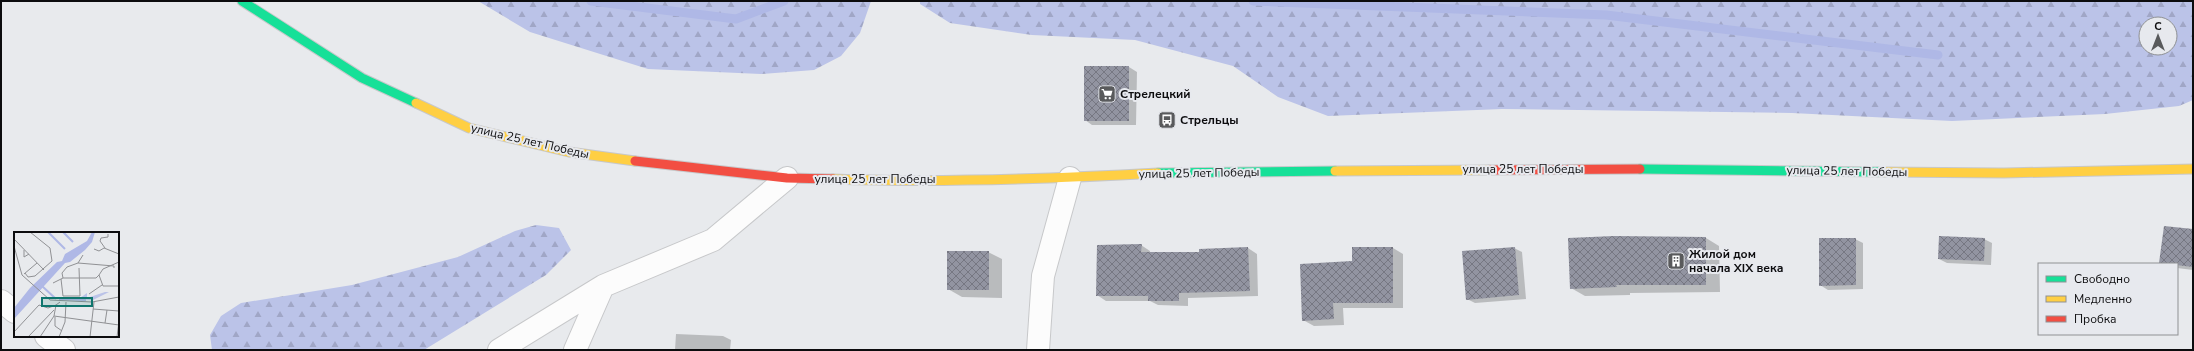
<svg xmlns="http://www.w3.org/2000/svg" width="2194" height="351" font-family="'Nunito Sans',sans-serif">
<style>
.forest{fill:url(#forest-firs);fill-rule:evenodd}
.shadow{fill:#0003}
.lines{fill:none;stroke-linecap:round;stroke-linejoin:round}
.stream{stroke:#afb8e6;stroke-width:9}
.building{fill:url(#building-cross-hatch)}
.street-casing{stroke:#c7c8ca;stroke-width:24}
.fast-casing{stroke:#c7c8ca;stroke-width:11}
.slow-casing{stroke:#c7c8ca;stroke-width:11}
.jam-casing{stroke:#c7c8ca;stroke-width:11}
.street{stroke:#fcfcfc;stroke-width:22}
.fast{stroke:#16e098;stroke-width:9}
.slow{stroke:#ffcf43;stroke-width:9}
.jam{stroke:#f24e42;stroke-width:9}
.labels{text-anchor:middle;stroke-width:4;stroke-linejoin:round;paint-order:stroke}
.poi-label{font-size:12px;font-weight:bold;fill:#0c0c0e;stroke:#e7e9ee;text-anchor:start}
.street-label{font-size:12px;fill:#0c0c0e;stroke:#e7e9ee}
.inset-river{fill:none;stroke:#afb8e6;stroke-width:2}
.inset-road{fill:none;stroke:#909194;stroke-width:1}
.view{fill:#0f766e;fill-opacity:0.15;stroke:#0f766e;stroke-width:2}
.inset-edge{fill:none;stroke:#0c0c0e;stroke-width:2}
</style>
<defs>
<pattern id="forest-firs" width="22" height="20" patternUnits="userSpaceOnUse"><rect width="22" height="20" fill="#bbc3e8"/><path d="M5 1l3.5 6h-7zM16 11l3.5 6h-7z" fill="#a0a6c6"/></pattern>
<pattern id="building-cross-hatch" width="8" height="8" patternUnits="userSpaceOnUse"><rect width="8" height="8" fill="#9294a1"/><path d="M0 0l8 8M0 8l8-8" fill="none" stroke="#767782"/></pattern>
</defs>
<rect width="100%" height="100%" fill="#e8eaed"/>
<path class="forest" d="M 478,1 L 871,1 L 860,33 L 841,56 L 814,70 L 761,74 L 648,69 L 530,32 Z
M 920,1 L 2193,1 L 2193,100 L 2179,106 L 2105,114 L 1952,121 L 1792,113 L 1502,109 L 1328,116 L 1278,97 L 1233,66 L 1135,40 L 1032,35 L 950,23 L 920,4 ZM 2146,24 L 2170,24 L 2170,48 L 2146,48 Z
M 536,225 L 559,228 L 571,250 L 546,275 L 424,350 L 212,350 L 210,335 L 221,316 L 241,303 L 352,285 L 458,257 L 515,231 Z"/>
<path class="shadow" d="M 1085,67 L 1129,67 L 1137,72 L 1136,125 L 1092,125 L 1085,120 Z
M 2193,230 L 2193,270 L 2177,268 L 2177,264 L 2161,262 Z
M 1706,238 L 1719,246 L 1720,292 L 1630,293 L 1630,295 L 1585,296 L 1571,288 Z
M 1855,239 L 1863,243 L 1863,289 L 1828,290 L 1820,285 Z
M 1984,239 L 1992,243 L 1991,265 L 1947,263 L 1939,259 Z
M 1141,245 L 1150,251 L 1150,253 L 1200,253 L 1200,250 L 1248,248 L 1257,254 L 1258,296 L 1188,298 L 1188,306 L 1158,305 L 1150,301 L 1106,301 L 1097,295 Z
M 1353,248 L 1393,248 L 1403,254 L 1403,308 L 1343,308 L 1344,325 L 1314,326 L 1303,320 L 1353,262 Z
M 1514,248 L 1522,252 L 1526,299 L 1475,303 L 1467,299 Z
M 988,252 L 1002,259 L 1002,298 L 962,297 L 948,289 Z
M 676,334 L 723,336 L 731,340 L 730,350 L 675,350 Z"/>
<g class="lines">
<path class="stream" d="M 591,1 L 736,19 L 784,1
M 1253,1 L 1606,15 L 1938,55"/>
</g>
<path class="building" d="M 1084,66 L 1129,66 L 1129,121 L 1084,121 Z
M 2164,226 L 2193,229 L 2193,267 L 2159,263 Z
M 1614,236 L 1706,237 L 1706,285 L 1616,285 L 1617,287 L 1570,289 L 1568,238 Z
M 1939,236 L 1985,238 L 1984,261 L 1938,259 Z
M 1819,238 L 1856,238 L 1856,285 L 1819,286 Z
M 1142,244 L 1141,252 L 1199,252 L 1199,249 L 1248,247 L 1250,291 L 1179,293 L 1179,301 L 1148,301 L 1148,296 L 1096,296 L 1097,245 Z
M 1352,247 L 1393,247 L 1393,303 L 1333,303 L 1334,319 L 1302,321 L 1300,264 L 1352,261 Z
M 1515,247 L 1519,295 L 1466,300 L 1462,251 Z
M 947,251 L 989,251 L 989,290 L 947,290 Z"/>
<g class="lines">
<defs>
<path id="street" d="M 1,301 L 15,312
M 46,336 L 64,350
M 499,350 L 603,286
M 575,350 L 603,286 L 713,240 L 787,178
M 1038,350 L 1043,276 L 1070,178"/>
<path id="fast" d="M 242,1 L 362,78 L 416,103
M 1640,169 L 1883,172
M 1158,173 L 1335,171"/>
<path id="slow" d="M 416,103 L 469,128 L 569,152 L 635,161
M 1335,171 L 1489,170
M 1883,172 L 2004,173 L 2193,169
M 833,179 C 942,183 1050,179 1158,173"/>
<path id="jam" d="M 635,161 L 787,178 L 833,179
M 1489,170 L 1640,169"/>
</defs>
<use href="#street" class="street-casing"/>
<use href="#fast" class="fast-casing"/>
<use href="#slow" class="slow-casing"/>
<use href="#jam" class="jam-casing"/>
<use href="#street" class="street"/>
<use href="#fast" class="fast"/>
<use href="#slow" class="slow"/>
<use href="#jam" class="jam"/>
</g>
<defs>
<symbol id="supermarket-square" viewBox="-11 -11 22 22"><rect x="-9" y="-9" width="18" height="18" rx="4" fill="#595a5c" stroke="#e7e9ee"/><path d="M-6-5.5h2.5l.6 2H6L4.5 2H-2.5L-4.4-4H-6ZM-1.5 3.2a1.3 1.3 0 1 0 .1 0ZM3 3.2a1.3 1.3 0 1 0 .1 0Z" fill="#fff"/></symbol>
<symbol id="bus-square" viewBox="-11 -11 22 22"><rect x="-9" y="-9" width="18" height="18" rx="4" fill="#595a5c" stroke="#e7e9ee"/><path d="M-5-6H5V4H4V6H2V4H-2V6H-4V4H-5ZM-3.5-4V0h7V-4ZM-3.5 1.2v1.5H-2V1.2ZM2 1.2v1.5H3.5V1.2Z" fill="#fff"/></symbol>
<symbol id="building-square" viewBox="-11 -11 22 22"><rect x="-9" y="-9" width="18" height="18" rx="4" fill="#595a5c" stroke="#e7e9ee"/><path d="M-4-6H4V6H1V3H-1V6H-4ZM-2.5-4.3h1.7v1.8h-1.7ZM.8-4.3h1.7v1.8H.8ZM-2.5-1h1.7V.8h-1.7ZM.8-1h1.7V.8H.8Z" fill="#fff"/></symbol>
</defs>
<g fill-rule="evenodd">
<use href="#supermarket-square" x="1097" y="84" width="20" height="20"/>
<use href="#bus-square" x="1157" y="110" width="20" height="20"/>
<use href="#building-square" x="1666" y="251" width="20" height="20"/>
</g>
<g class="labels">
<g class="poi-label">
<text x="1120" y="98">Стрелецкий</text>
<text x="1180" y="124">Стрельцы</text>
<text x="1689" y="258">Жилой дом<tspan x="1689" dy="14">начала XIX века</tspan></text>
</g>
<g class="street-label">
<text transform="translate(530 141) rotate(13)" y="4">улица 25 лет Победы</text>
<text x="1523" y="173">улица 25 лет Победы</text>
<text transform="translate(1847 171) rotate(1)" y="4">улица 25 лет Победы</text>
<text transform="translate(1199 173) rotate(-1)" y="4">улица 25 лет Победы</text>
<text x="875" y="183">улица 25 лет Победы</text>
</g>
</g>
<g transform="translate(14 232)">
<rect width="105" height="105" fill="#e8eaed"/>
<path d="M 91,60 L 95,60 L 79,68 L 49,66 L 66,66 L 73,61 L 73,66 Z" fill="#bbc3e8"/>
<path d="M 78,0 L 81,0 L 78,10 L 71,18 L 56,30 L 51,31 L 0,87 L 0,76 L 16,56 L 43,30 L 48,29 L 51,22 L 73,9 Z" fill="#afb8e6"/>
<path class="inset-river" d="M 34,0 L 51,17M 49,0 L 59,10M 28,54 L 42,67M 45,67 L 72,68"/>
<path class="inset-road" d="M 0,7 L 30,38M 0,14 L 8,43 L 36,68 L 78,70 L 105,65M 91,16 L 86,9 L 87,6 L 94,5 L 94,2M 80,17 L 85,19 L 90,16 L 105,22M 10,18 L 10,25 L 15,22M 105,30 L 89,37 L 85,43 L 89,54 L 105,54M 64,31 L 100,34 L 100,36M 11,41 L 14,45 L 21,44 L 38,29 L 36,16 L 16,0M 10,42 L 23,31M 49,46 L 48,41 L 53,35 L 64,31 L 69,23M 47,47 L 49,64 L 66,64 L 65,36M 39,51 L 49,46 L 82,46 L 85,43M 75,62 L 88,53M 79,77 L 105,79M 40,84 L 105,93M 41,85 L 41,94 L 48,99M 91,91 L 93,78M 0,100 L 25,73 L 34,76 L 42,73M 14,105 L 40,78M 26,105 L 40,84 L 42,73 L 46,70M 45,105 L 51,90 L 52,70M 76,105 L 80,70M 103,105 L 105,89"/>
<path class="view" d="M 28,66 L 78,66 L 78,74 L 28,74 Z"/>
<rect width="105" height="105" class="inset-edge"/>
</g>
<rect width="2194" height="351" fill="none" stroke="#0c0c0e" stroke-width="4"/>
<rect x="2038" y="263" width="140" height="72" fill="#e7e9ee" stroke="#8f9194"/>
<rect x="2046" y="276" width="20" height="6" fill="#16e098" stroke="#8f9194"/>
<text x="2074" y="283" font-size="12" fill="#0c0c0e">Свободно</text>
<rect x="2046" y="296" width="20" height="6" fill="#ffcf43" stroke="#8f9194"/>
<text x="2074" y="303" font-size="12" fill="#0c0c0e">Медленно</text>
<rect x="2046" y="316" width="20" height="6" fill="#f24e42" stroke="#8f9194"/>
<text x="2074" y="323" font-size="12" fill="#0c0c0e">Пробка</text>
<g transform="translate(2158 36)"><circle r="19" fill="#e7e9ee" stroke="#8f9194"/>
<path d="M0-3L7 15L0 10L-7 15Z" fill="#595a5c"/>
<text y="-6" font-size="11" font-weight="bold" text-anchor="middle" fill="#0c0c0e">С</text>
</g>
</svg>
